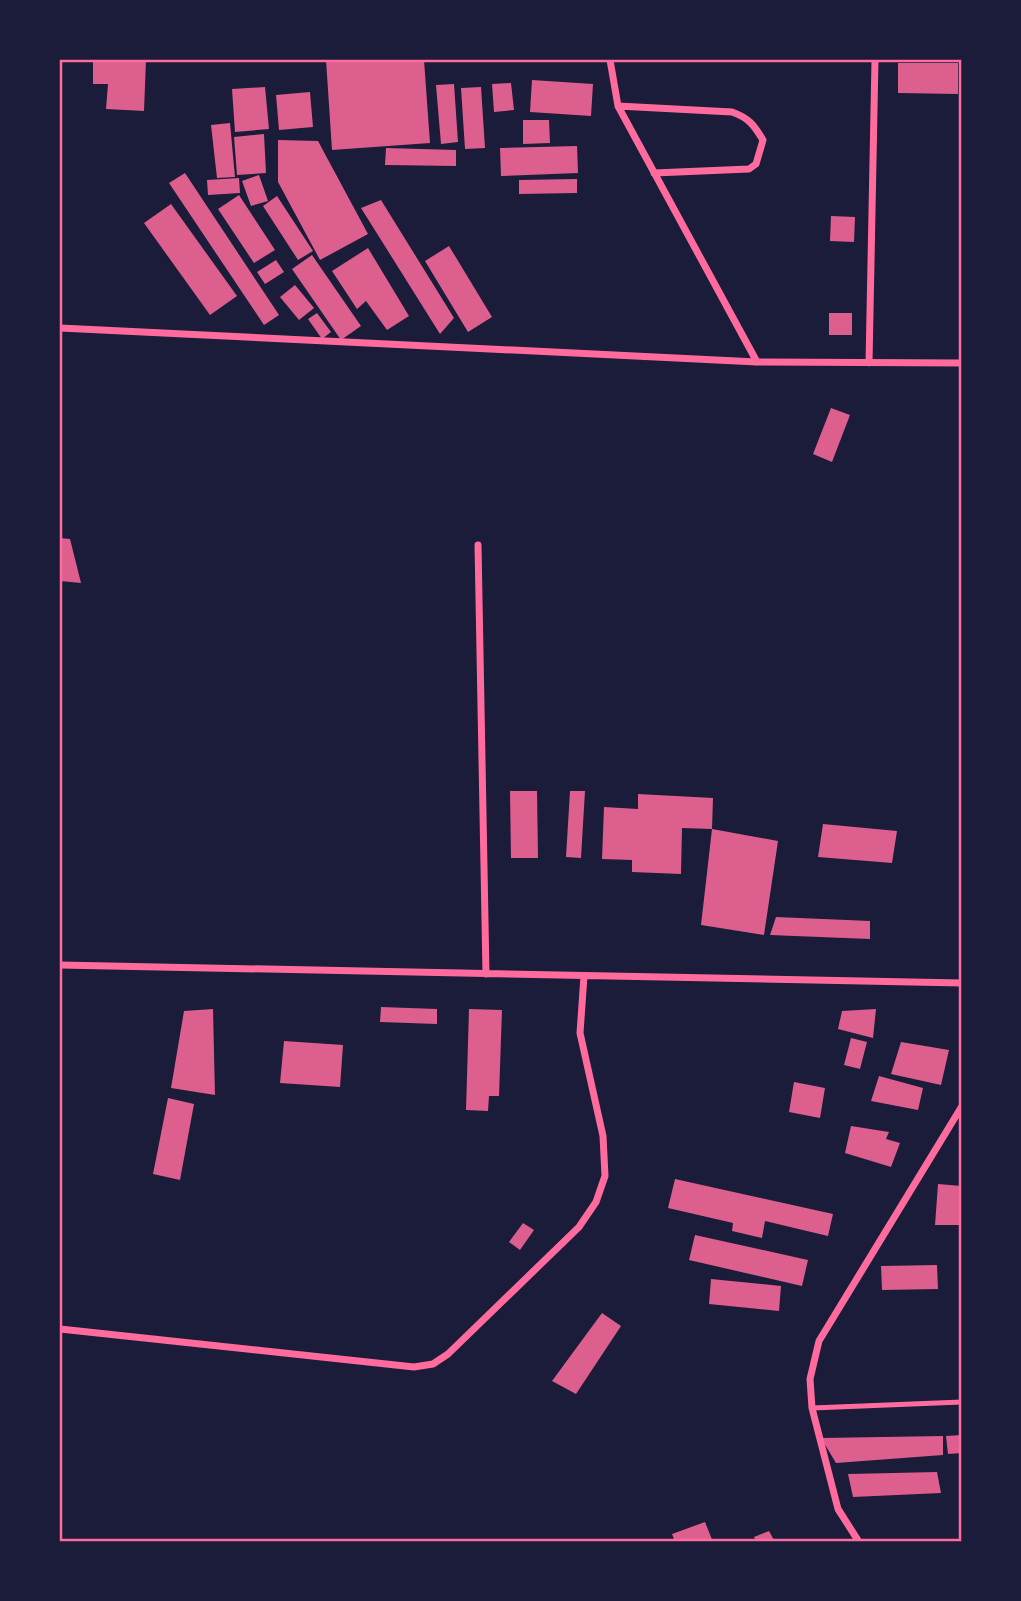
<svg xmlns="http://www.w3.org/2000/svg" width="1021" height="1601" font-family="'Libre Baskerville',serif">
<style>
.building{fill:#dd5f8e}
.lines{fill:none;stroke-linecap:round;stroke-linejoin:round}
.service{stroke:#ff6b9d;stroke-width:5}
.minor{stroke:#ff6b9d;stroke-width:7}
.neatline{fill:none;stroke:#ff6b9d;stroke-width:2.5}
</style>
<rect width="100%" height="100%" fill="#1b1b3a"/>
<path class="building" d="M 93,60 L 146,60 L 144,111 L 106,109 L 108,84 L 93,84 Z
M 326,60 L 424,60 L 430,143 L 332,150 Z
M 898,63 L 958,63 L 958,94 L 898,93 Z
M 532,80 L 593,84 L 591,116 L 530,112 Z
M 511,83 L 514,110 L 494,112 L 492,84 Z
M 454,84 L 458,142 L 441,144 L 436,85 Z
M 265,87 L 269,129 L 235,132 L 232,89 Z
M 481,87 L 485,148 L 465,149 L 461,88 Z
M 310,92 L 313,127 L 279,130 L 276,95 Z
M 523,120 L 549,120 L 550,143 L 523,144 Z
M 230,123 L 235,177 L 217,178 L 211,125 Z
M 264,134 L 266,173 L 237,175 L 234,137 Z
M 278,140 L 318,141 L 368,234 L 320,260 L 278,182 Z
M 577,146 L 578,173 L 501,176 L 500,148 Z
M 386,148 L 456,150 L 456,166 L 385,165 Z
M 185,173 L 279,315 L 264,325 L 169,183 Z
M 259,175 L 268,201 L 251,206 L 242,181 Z
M 239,178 L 240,193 L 208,195 L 207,180 Z
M 577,179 L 577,193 L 519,194 L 519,180 Z
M 239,195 L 275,250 L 254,263 L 218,209 Z
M 277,196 L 313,251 L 298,260 L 263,206 Z
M 381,200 L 454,318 L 440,334 L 361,208 Z
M 171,204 L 237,296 L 210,315 L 144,223 Z
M 831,216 L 855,217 L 854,242 L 830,241 Z
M 449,246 L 492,317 L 468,332 L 425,261 Z
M 368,248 L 409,316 L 387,330 L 366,301 L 357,309 L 332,271 Z
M 312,255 L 361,326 L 341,340 L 292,269 Z
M 276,260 L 284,272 L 265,284 L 257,272 Z
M 295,285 L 314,308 L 299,320 L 280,297 Z
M 317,313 L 331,332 L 322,339 L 308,319 Z
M 829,313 L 852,313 L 852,335 L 829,335 Z
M 831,408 L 850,415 L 832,462 L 813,454 Z
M 60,538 L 70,539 L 81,583 L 60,581 Z
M 510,791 L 537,791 L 538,858 L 511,858 Z
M 570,791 L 585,791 L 581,858 L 566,857 Z
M 638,794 L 713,798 L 712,829 L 682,828 L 681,874 L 632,872 L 632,860 L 602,859 L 604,807 L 638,809 Z
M 823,824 L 897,831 L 892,863 L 818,857 Z
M 712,829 L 778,841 L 764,935 L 701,925 Z
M 776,917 L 870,921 L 870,939 L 770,935 Z
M 381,1007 L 437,1009 L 437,1024 L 380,1022 Z
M 213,1009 L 215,1095 L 171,1088 L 184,1011 Z
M 469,1009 L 502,1010 L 499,1096 L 489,1096 L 488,1111 L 466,1110 Z
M 876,1009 L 873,1038 L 838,1029 L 842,1011 Z
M 851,1038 L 867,1042 L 860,1069 L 844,1065 Z
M 284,1041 L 343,1045 L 340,1087 L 280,1083 Z
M 901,1042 L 949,1050 L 941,1085 L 891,1074 Z
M 879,1076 L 923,1088 L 918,1110 L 871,1101 Z
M 794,1082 L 825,1088 L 820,1118 L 789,1112 Z
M 168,1098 L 194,1104 L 180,1180 L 153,1174 Z
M 851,1126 L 889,1132 L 886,1139 L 900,1143 L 891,1167 L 845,1153 Z
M 675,1179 L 833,1214 L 828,1236 L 765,1221 L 762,1238 L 732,1231 L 733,1223 L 668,1208 Z
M 938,1184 L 962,1186 L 962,1225 L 935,1225 Z
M 523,1223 L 534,1230 L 520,1250 L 509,1242 Z
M 695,1235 L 808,1260 L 802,1286 L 689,1260 Z
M 937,1265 L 938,1289 L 882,1290 L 881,1266 Z
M 711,1279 L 781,1286 L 779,1311 L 709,1304 Z
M 602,1313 L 621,1326 L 576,1394 L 552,1381 Z
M 962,1435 L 962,1453 L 948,1454 L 946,1436 Z
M 943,1436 L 943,1455 L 836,1463 L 821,1438 Z
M 937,1472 L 941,1493 L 853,1497 L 848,1474 Z
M 705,1522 L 713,1542 L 675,1542 L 672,1534 Z
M 769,1531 L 775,1542 L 756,1542 L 754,1537 Z"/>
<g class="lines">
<path class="service" d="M 812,1408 L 962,1402"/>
<path class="minor" d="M 610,60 L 618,106 L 757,362
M 618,106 L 732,112 C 749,118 754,125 763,140 L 756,164 L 749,169 L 654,173
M 60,328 L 757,362 L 962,363
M 869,363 L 875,60
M 478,545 L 486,974
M 60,965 L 962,983
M 60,1329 L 414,1367 L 433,1364 L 448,1354 L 579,1227 L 596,1202 L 605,1176 L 603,1136 L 580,1033 L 584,976
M 859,1542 L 838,1509 L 812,1408 L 810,1379 L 819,1341 L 962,1106"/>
</g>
<rect width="1021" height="1601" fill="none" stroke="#1b1b3a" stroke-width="122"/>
<rect x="61" y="61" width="899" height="1479" class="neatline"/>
</svg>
